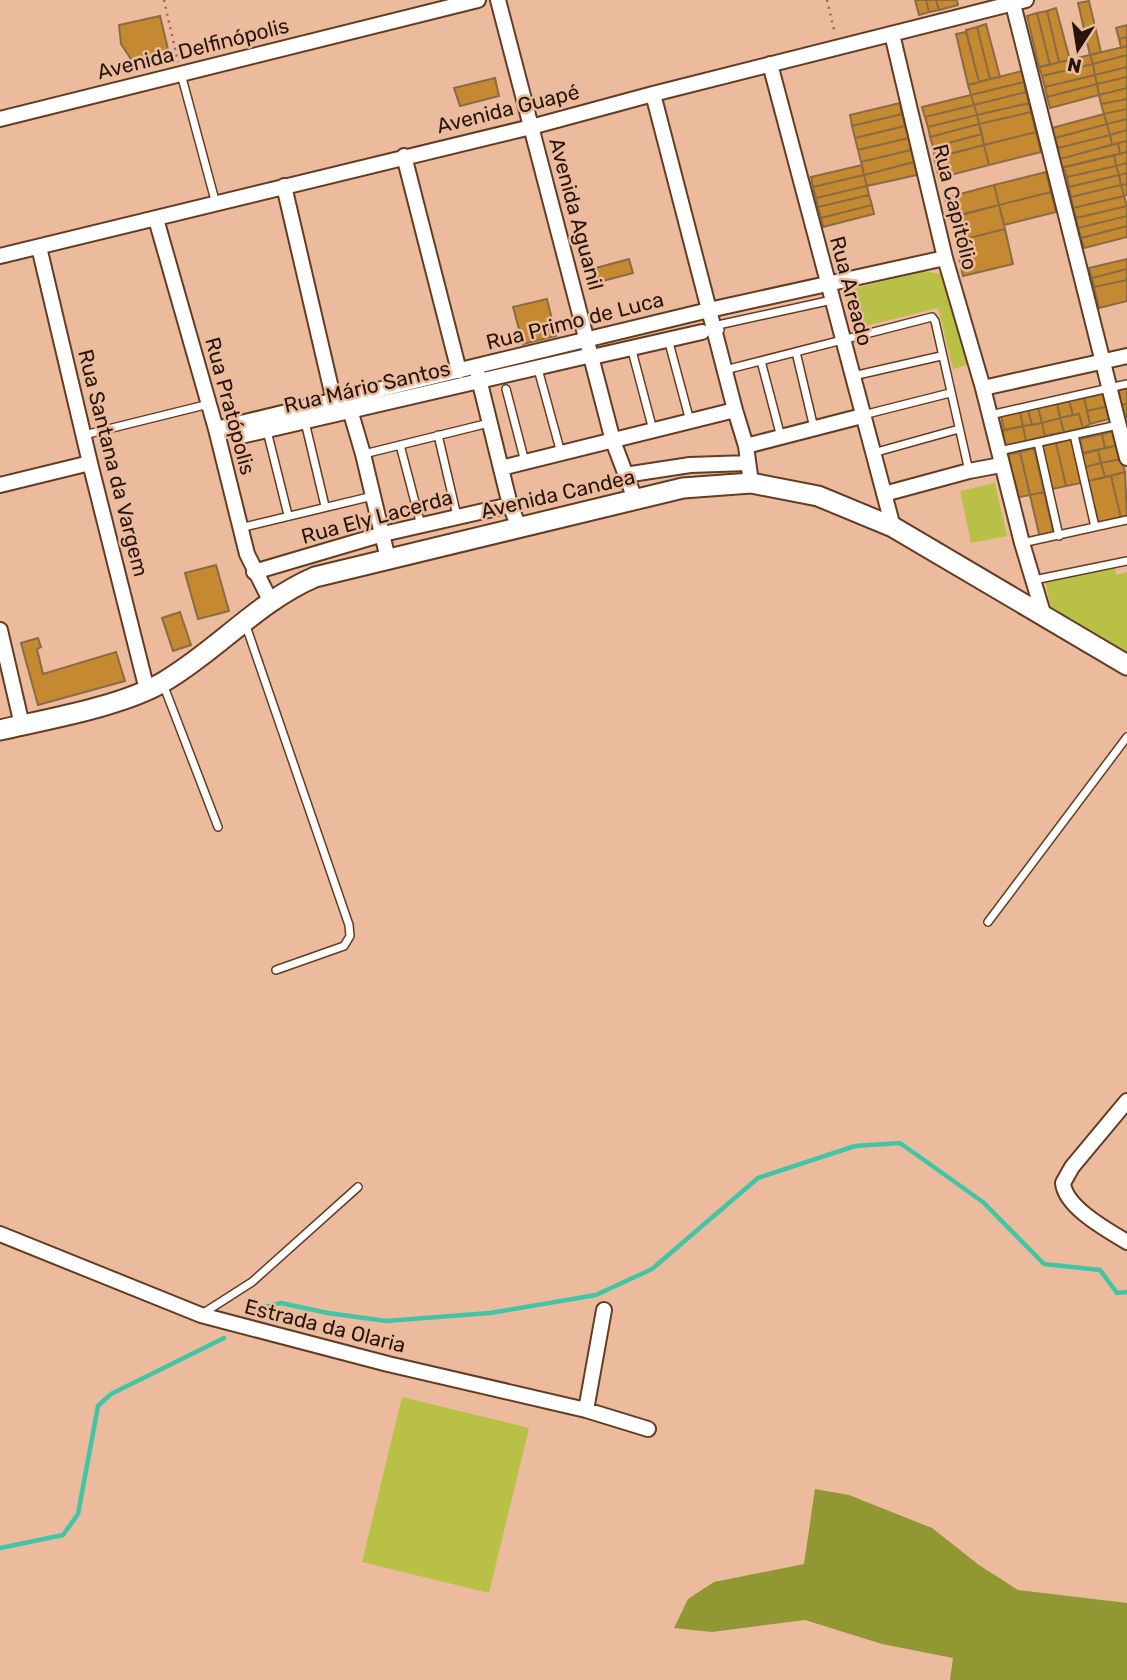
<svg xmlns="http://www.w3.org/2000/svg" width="1127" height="1680" font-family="Rubik,sans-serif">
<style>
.green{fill:#b8c045}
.forest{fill:#919732}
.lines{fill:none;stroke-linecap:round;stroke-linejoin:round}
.stream{stroke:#41c5a5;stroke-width:4.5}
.building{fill:#c48931;stroke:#8a6b43;stroke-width:2}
.lane-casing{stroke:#643c21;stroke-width:10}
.street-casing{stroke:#643c21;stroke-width:18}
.secondary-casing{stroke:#643c21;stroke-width:23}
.path{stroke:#8f6d58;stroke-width:2.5;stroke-dasharray:2 5;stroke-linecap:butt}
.lane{stroke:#fff;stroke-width:7}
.street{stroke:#fff;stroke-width:14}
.secondary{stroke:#fff;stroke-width:19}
.labels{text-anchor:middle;stroke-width:5;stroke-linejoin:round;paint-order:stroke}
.street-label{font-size:21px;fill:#26150a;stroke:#ecbb9e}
</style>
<rect width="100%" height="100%" fill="#ecbb9e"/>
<path class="green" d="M 924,271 L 940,274 L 947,279 L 971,364 L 953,369 L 938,308 L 853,329 L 845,298 L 852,289 Z
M 995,483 L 1007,536 L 971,543 L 960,491 Z
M 1115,567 L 1116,575 L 1127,572 L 1127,653 L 1051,608 L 1045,581 Z
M 402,1397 L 529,1428 L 489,1593 L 362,1562 Z"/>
<path class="forest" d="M 815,1489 L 849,1495 L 932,1528 L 979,1565 L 1018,1590 L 1127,1603 L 1127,1680 L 950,1680 L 953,1658 L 882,1644 L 805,1620 L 712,1632 L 674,1628 L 688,1599 L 714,1582 L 804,1564 Z"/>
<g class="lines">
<path class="stream" d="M 248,1311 L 281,1303 L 328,1313 L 386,1321 L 490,1313 L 596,1295 L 652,1269 L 758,1178 L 855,1146 L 900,1143 L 983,1202 L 1044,1264 L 1100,1270 L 1117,1293 L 1127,1292
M 0,1548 L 63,1535 L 78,1514 L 98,1406 L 111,1394 L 224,1338"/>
</g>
<path class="building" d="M 915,0 L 926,0 L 929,12 L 919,15 Z
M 926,0 L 936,0 L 939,10 L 929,12 Z
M 936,0 L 957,0 L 958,5 L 939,10 Z
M 1089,1 L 1101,52 L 1090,55 L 1078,3 Z
M 1056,8 L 1070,60 L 1059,62 L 1047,11 Z
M 1047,11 L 1059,62 L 1050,65 L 1037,13 Z
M 1037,13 L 1050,65 L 1039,67 L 1027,16 Z
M 160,16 L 169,53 L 133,62 L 121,44 L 119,25 Z
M 986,24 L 1000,77 L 990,79 L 977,27 Z
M 1127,25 L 1127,37 L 1119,39 L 1116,28 Z
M 977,27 L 990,79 L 979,82 L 966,30 Z
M 966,32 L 979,82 L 968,85 L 956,34 Z
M 1127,37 L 1127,46 L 1121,48 L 1119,39 Z
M 1127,46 L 1127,55 L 1093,64 L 1090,55 Z
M 1090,55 L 1093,64 L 1042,76 L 1039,67 Z
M 1127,55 L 1127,67 L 1095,75 L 1093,64 Z
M 1093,64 L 1095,75 L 1045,87 L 1042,76 Z
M 1127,67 L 1127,77 L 1097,84 L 1095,75 Z
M 1022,71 L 1024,82 L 971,95 L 968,85 Z
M 1095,75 L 1097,84 L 1047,97 L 1045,87 Z
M 1127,77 L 1127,88 L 1099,95 L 1097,84 Z
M 495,78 L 499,96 L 460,106 L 454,88 Z
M 1024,82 L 1026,92 L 974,105 L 971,95 Z
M 1097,84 L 1099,95 L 1050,108 L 1047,97 Z
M 1127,88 L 1127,99 L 1101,104 L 1099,95 Z
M 1026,92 L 1029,103 L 977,115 L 974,105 Z
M 971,95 L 974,105 L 925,117 L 922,107 Z
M 1127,99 L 1127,109 L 1104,114 L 1101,104 Z
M 900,103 L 902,114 L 852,126 L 850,115 Z
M 1029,103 L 1031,112 L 979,124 L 977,115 Z
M 974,105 L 977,115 L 928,127 L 925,117 Z
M 1127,109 L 1127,119 L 1107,124 L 1104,114 Z
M 1031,112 L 1036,132 L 984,145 L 979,124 Z
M 902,114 L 905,126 L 855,138 L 852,126 Z
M 1104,114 L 1107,124 L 1055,138 L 1052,128 Z
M 977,115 L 979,124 L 930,137 L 928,127 Z
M 1127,119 L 1127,130 L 1110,135 L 1107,124 Z
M 979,124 L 982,134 L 933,147 L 930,137 Z
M 1107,124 L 1110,135 L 1058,148 L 1055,138 Z
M 905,126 L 909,138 L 858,150 L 855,138 Z
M 1127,130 L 1127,141 L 1112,145 L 1110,135 Z
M 1036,132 L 1041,152 L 989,165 L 984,145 Z
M 982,134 L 984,145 L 935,158 L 933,147 Z
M 1110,135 L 1112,145 L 1060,159 L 1058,148 Z
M 909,138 L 911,150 L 861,162 L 858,150 Z
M 1127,141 L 1127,152 L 1120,154 L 1118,143 Z
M 1118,143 L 1120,154 L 1062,168 L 1060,159 Z
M 984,145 L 989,165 L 939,178 L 934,158 Z
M 911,150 L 914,162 L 864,175 L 861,162 Z
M 1127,152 L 1127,163 L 1116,166 L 1114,155 Z
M 1114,155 L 1116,166 L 1067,177 L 1064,167 Z
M 914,162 L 917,175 L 867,186 L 864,175 Z
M 1127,163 L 1127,173 L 1119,175 L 1116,166 Z
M 862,165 L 864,175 L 813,187 L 811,177 Z
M 1116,166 L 1119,175 L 1069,187 L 1067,177 Z
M 1046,172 L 1051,192 L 999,205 L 994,185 Z
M 1127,173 L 1127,184 L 1121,185 L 1119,175 Z
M 864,175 L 867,186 L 816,198 L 813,187 Z
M 1119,175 L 1121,185 L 1071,197 L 1069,187 Z
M 1127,184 L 1127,195 L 1124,196 L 1121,185 Z
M 994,185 L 999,205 L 950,218 L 945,198 Z
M 1121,185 L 1124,196 L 1073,208 L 1071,197 Z
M 867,186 L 869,195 L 818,207 L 816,198 Z
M 1051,192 L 1056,212 L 1004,225 L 999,205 Z
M 869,195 L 872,205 L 821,218 L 818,207 Z
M 1124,196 L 1127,206 L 1076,218 L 1073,208 Z
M 872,205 L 874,214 L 823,227 L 821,218 Z
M 999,205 L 1005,229 L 961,240 L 955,216 Z
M 1127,206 L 1127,216 L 1078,228 L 1076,218 Z
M 1127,216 L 1127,226 L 1081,238 L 1078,228 Z
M 1127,226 L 1127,237 L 1084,248 L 1081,238 Z
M 1005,229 L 1013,264 L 963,276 L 959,257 L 966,255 L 961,240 Z
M 629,259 L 633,273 L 595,283 L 592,269 Z
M 1127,259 L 1127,269 L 1092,278 L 1089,268 Z
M 1127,269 L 1127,280 L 1094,287 L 1092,278 Z
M 1127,280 L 1127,301 L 1099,308 L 1094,287 Z
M 547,299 L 556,336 L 523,344 L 513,307 Z
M 1127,388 L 1127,404 L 1119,405 L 1116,391 Z
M 1105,391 L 1109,406 L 1087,411 L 1084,397 Z
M 1084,397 L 1090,424 L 1083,428 L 1079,414 L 1073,415 L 1069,400 Z
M 1069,400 L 1073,415 L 1060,418 L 1057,403 Z
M 1057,403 L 1060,418 L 1042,423 L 1038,407 Z
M 1127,404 L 1127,417 L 1123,418 L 1119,405 Z
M 1109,406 L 1112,418 L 1090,424 L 1087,411 Z
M 1038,407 L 1042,423 L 1032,425 L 1028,410 Z
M 1028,410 L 1032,425 L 1023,426 L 1020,412 Z
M 1020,412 L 1023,426 L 1004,430 L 1001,416 Z
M 1079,414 L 1083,428 L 1064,432 L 1060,418 Z
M 1060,418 L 1064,432 L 1045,436 L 1042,423 Z
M 1042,423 L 1045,436 L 1026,441 L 1023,426 Z
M 1023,426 L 1026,441 L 1005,446 L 1002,431 Z
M 1115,431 L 1118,445 L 1105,448 L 1102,434 Z
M 1102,434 L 1105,448 L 1083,453 L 1080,439 Z
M 1071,439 L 1081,483 L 1066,486 L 1056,443 Z
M 1056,443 L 1066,486 L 1052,489 L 1042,446 Z
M 1118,445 L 1121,459 L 1101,463 L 1098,450 Z
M 1034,448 L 1044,492 L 1030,495 L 1020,452 Z
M 1098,450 L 1101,463 L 1085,467 L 1082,454 Z
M 1020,452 L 1030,495 L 1015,498 L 1005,455 Z
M 1121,459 L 1125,472 L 1105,477 L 1101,463 Z
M 1101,463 L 1105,477 L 1088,481 L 1085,467 Z
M 1125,472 L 1127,516 L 1121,518 L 1111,476 Z
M 1111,476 L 1121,518 L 1099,524 L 1088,481 Z
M 1044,492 L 1054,535 L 1040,538 L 1030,495 Z
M 216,565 L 229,611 L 198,619 L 185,573 Z
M 180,612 L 191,645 L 173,651 L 162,618 Z
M 38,638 L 41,647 L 37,649 L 43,674 L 116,652 L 125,681 L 38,705 L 21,643 Z"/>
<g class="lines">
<defs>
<path id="lane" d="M 181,74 L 216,204
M 720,330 L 718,325 L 832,300
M 668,339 L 690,421
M 631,347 L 653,430
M 796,352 L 814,428
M 761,361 L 781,437
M 538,369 L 561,453
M 725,370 L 932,317 L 935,321 L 969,471
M 853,376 L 941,356
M 506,389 L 525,462
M 863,415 L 950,393
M 990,415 L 1127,384
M 305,422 L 325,506
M 267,431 L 288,515
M 84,435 L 209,404
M 438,435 L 457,516
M 1074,435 L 1095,527
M 1038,443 L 1059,536
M 400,445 L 421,525
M 999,451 L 1118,425
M 873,453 L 959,429
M 364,454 L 489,423
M 240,528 L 373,496
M 1022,543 L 1127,520
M 1034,580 L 1127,561
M 245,623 L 349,925 L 350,936 L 344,946 L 276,970
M 163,684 L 218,827
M 988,922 L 1127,737
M 202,1314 L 252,1282 L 358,1187"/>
<path id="street" d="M 498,0 L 613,441 L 635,499
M 1013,4 L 1127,458
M 892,34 L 945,258 L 983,388 L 1022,543 L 1043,613
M 770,64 L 893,527
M 653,94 L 735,410 L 746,446 L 751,483
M 0,119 L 478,0
M 404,156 L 459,371
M 284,186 L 334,401
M 156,219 L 216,429 L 247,554 L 270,600
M 39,247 L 90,463 L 147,690
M 0,256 L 531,127 L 653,94 L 1026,0
M 592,357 L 702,332
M 478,375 L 510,505 L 519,527
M 983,388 L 1127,356
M 348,403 L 363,454 L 388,559
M 216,429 L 709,310 L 945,258
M 241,436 L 583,357
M 746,446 L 862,416
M 501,468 L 735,410
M 625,475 L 690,465 L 748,463
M 0,485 L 90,463
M 884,494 L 969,471 L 1001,465
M 254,572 L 383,534 L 510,505
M 0,630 L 22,725
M 1127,1101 L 1072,1167 L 1063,1183 C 1065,1207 1107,1230 1127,1242
M 0,1234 L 201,1315 L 388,1364 L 586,1410 L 648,1429
M 586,1410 L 604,1310"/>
<path id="secondary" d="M 0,730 C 48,719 124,706 165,681 C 219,649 257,602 315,577 L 683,488 L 751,483 L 818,496 L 893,527 L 1127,665"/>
</defs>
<use href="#lane" class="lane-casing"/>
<use href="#street" class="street-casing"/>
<use href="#secondary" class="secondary-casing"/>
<path class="path" d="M 164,0 L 178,62
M 827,0 L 835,34"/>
<use href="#lane" class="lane"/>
<use href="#street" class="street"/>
<use href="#secondary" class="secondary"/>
</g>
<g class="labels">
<g class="street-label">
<text transform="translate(193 49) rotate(-14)" y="7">Avenida Delfinópolis</text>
<text transform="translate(508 109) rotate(-14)" y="7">Avenida Guapé</text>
<text transform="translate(955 207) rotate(76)" y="7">Rua Capitólio</text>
<text transform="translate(576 214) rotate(75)" y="7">Avenida Aguanil</text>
<text transform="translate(851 291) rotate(75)" y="7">Rua Areado</text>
<text transform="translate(575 321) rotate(-14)" y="7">Rua Primo de Luca</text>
<text transform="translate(367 387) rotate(-13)" y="7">Rua Mário Santos</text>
<text transform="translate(230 406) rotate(75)" y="7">Rua Pratópolis</text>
<text transform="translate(113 463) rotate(76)" y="7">Rua Santana da Vargem</text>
<text transform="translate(558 494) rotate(-13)" y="7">Avenida Candea</text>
<text transform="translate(377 517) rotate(-15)" y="7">Rua Ely Lacerda</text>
<text transform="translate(325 1326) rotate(14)" y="7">Estrada da Olaria</text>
</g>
</g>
<g transform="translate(1078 49) rotate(192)" stroke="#ecbb9e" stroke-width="5" paint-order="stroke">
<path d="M0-5L12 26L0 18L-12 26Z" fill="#26150a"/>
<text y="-10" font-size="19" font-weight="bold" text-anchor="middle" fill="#26150a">N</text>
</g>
</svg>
